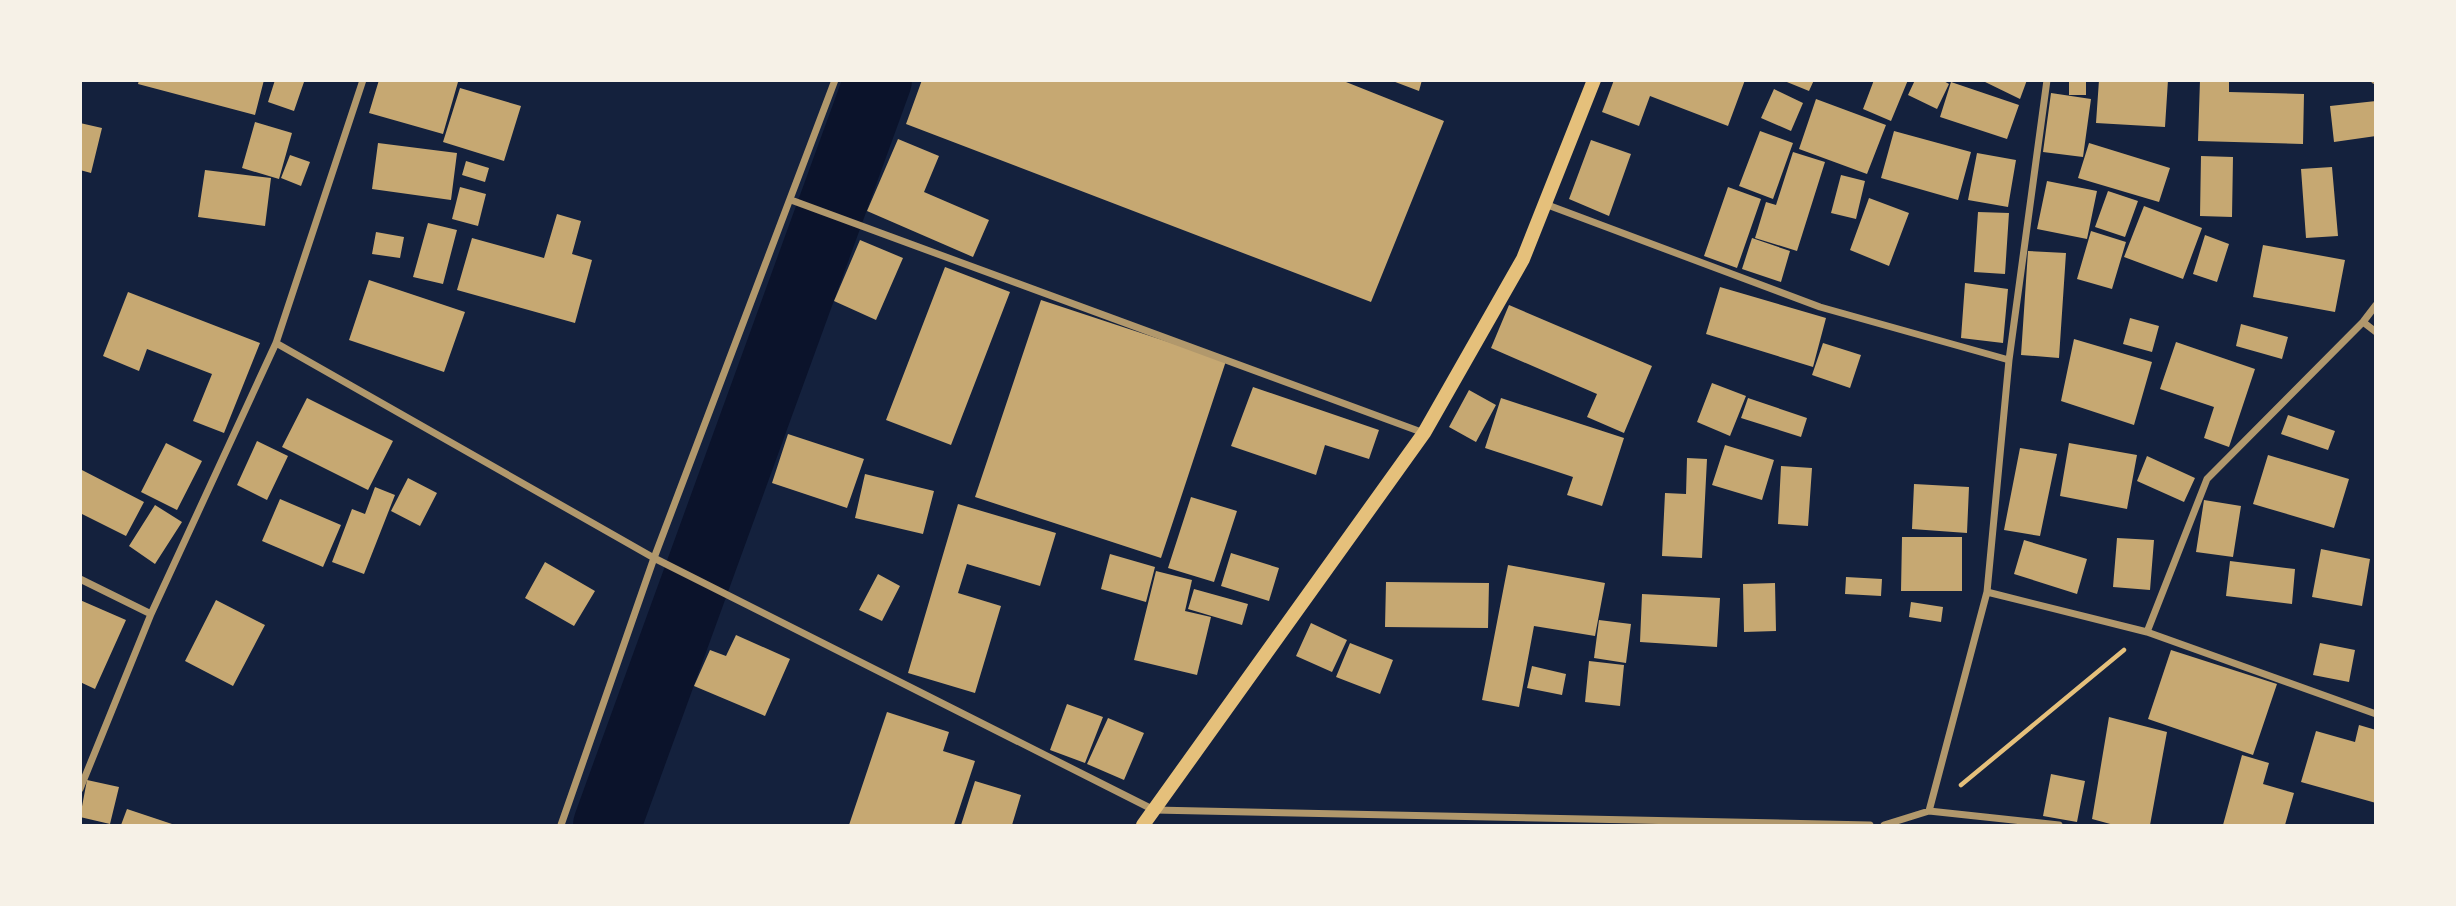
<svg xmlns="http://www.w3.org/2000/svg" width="2456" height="906" font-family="Quicksand,sans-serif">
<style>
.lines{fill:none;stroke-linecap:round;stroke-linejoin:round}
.river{stroke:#0b132b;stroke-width:68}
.building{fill:#c6a872}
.path{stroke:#e5c07b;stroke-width:4.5}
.minor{stroke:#b1986c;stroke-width:7}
.secondary{stroke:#e5c07b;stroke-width:14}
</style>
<rect width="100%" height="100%" fill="#14213d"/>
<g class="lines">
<path class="river" d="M 607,825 L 878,80"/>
</g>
<path class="building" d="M 139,80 L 264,80 L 255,115 L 138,84 Z
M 275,80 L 304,82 L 294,111 L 268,102 Z
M 379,80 L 451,80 L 458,82 L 443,134 L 369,113 Z
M 922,80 L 1341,80 L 1444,121 L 1371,302 L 906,124 Z
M 1390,80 L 1422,80 L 1419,91 Z
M 1614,80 L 1745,80 L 1728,126 L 1650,96 L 1639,126 L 1602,112 Z
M 1782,80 L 1814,80 L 1809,91 Z
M 1874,80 L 1908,80 L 1891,121 L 1863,109 Z
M 1915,80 L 1942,80 L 1949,84 L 1937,109 L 1908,95 Z
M 1981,80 L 2027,80 L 2020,99 Z
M 2069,80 L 2086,80 L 2086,95 L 2069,95 Z
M 2099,80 L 2168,80 L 2165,127 L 2096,123 Z
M 2200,80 L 2229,80 L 2229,92 L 2304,94 L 2303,144 L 2198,141 Z
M 1951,82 L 2019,105 L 2007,139 L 1940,117 Z
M 460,88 L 521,106 L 504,161 L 443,142 Z
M 1774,89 L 1803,103 L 1791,131 L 1761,118 Z
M 2051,93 L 2091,99 L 2083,157 L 2043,152 Z
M 1816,99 L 1886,125 L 1867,174 L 1799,149 Z
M 2376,101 L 2376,136 L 2334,142 L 2330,106 Z
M 255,122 L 292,133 L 279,179 L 242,168 Z
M 80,123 L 102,128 L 91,173 L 80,170 Z
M 1760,131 L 1793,143 L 1773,199 L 1739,186 Z
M 1894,131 L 1971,152 L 1958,200 L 1881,178 Z
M 898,139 L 939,156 L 924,192 L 989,220 L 973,257 L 867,211 Z
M 1591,140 L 1631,154 L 1609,216 L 1569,199 Z
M 378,143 L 457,153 L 451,200 L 372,189 Z
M 2089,143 L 2170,168 L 2159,202 L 2078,178 Z
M 1793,152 L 1825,162 L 1797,251 L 1755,238 L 1766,202 L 1776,205 Z
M 1977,153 L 2016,160 L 2008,207 L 1968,200 Z
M 290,155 L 310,162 L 301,186 L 281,178 Z
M 2201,156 L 2233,157 L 2232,217 L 2200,216 Z
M 466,161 L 489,168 L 485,182 L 462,175 Z
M 2332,167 L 2338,236 L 2306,238 L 2301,169 Z
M 205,170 L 271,178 L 265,226 L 198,217 Z
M 1841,175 L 1865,181 L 1856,219 L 1831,213 Z
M 2047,181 L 2097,191 L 2087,239 L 2037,229 Z
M 460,187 L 486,194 L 478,226 L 452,219 Z
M 1728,187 L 1761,199 L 1737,268 L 1704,256 Z
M 2108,191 L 2138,201 L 2125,237 L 2095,227 Z
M 1869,198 L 1909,213 L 1889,266 L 1850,250 Z
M 2144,206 L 2202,228 L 2183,279 L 2124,257 Z
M 1978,212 L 2009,213 L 2005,274 L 1974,272 Z
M 557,214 L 581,221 L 572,254 L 592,260 L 575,323 L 457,290 L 472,238 L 544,258 Z
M 428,223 L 457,230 L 443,284 L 413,277 Z
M 2091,231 L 2126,242 L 2112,289 L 2077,279 Z
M 376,232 L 404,237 L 400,258 L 372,254 Z
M 2205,235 L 2229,244 L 2217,282 L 2193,274 Z
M 1752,238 L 1790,251 L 1781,282 L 1742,269 Z
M 860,240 L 903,258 L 876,320 L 834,301 Z
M 2263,245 L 2345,260 L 2335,312 L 2253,297 Z
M 2028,251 L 2066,253 L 2059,358 L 2021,355 Z
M 945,267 L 1010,292 L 951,445 L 886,420 Z
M 369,280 L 465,312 L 444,372 L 349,340 Z
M 1965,283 L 2008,289 L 2003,343 L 1961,338 Z
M 1720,287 L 1826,318 L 1813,367 L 1706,334 Z
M 128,292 L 260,343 L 224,433 L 193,421 L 212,374 L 147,349 L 139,371 L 103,356 Z
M 1041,300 L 1226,361 L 1161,558 L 975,497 Z
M 1509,305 L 1652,366 L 1624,433 L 1587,417 L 1597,394 L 1491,348 Z
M 2130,318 L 2159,326 L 2152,352 L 2123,344 Z
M 2241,324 L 2288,337 L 2282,359 L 2236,346 Z
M 2074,339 L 2152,362 L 2134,425 L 2061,401 Z
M 2176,342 L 2255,369 L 2229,447 L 2204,438 L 2214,407 L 2160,389 Z
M 1823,343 L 1861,355 L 1850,388 L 1812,375 Z
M 1712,383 L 1746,396 L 1730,436 L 1697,422 Z
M 1253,387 L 1379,430 L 1369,459 L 1325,445 L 1316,475 L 1231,446 Z
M 1469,390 L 1496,405 L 1476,442 L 1449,427 Z
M 307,398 L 393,441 L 368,490 L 282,447 Z
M 1501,398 L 1624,438 L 1602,506 L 1567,495 L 1573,477 L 1485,448 Z
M 1748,398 L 1807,418 L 1801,437 L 1741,418 Z
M 2288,415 L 2335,431 L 2328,450 L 2281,434 Z
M 788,434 L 864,459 L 847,508 L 772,483 Z
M 257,441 L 288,456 L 267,500 L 237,485 Z
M 166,443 L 202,461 L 177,510 L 141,492 Z
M 2069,443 L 2137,455 L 2127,509 L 2060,496 Z
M 1725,445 L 1774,460 L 1762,500 L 1712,485 Z
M 2020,448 L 2057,454 L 2040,536 L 2004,530 Z
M 2268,455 L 2349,479 L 2334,528 L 2253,504 Z
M 2147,456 L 2195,478 L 2184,502 L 2137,481 Z
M 1687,458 L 1707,459 L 1702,558 L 1662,556 L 1665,493 L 1686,494 Z
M 1781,466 L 1812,468 L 1808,526 L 1778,524 Z
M 80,469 L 144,502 L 126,536 L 80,513 Z
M 865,474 L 934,491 L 923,534 L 855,518 Z
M 408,478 L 437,493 L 420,526 L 391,511 Z
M 1914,484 L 1969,487 L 1967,533 L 1912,529 Z
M 375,487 L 395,495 L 364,574 L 332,562 L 352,509 L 365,514 Z
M 1191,497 L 1237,511 L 1214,582 L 1168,568 Z
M 280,499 L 341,525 L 323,567 L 262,541 Z
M 2204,500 L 2241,506 L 2233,557 L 2196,552 Z
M 958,504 L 1056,533 L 1040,586 L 967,564 L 958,593 L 1001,606 L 975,693 L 908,673 Z
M 155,505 L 182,522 L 155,564 L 129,546 Z
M 1902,537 L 1962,537 L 1962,591 L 1901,591 Z
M 2117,538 L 2154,540 L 2150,590 L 2113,587 Z
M 2024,540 L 2087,559 L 2077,594 L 2014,574 Z
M 2321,549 L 2370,559 L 2362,606 L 2312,597 Z
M 1231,553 L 1279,568 L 1269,601 L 1221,586 Z
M 1110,554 L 1155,567 L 1146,602 L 1101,589 Z
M 2230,561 L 2295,569 L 2292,604 L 2226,596 Z
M 545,562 L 595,591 L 574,626 L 525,598 Z
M 1508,565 L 1605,583 L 1595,636 L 1534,626 L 1519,707 L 1482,700 Z
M 1156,571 L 1192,580 L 1185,611 L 1211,617 L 1197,675 L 1134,660 Z
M 878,574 L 900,586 L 882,621 L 859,610 Z
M 1846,577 L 1882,579 L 1881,596 L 1845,594 Z
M 1386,582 L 1489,583 L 1488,628 L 1385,627 Z
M 1775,583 L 1776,631 L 1744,632 L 1743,584 Z
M 1194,589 L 1248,604 L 1242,625 L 1188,609 Z
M 1642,594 L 1720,598 L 1717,647 L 1640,642 Z
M 80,600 L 126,620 L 95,689 L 80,682 Z
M 216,600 L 265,625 L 233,686 L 185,661 Z
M 1911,602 L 1943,607 L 1941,622 L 1909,617 Z
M 1599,620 L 1631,624 L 1626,663 L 1594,658 Z
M 1311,623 L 1347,640 L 1332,672 L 1296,656 Z
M 736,635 L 790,659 L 765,716 L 694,686 L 710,650 L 726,656 Z
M 1350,643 L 1393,660 L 1380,694 L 1336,677 Z
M 2320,643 L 2355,650 L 2349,682 L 2313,675 Z
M 2171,650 L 2277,684 L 2253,755 L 2148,719 Z
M 1589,661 L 1624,665 L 1620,706 L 1585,702 Z
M 1532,666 L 1566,674 L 1562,695 L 1527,688 Z
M 1067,704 L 1103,717 L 1085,763 L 1050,750 Z
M 887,712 L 949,732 L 943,751 L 975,761 L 954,825 L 849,825 Z
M 2109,717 L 2167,732 L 2150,825 L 2114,825 L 2092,819 Z
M 1108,718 L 1144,733 L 1124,780 L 1087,764 Z
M 2359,725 L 2376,730 L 2376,803 L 2301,782 L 2316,731 L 2355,742 Z
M 2242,755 L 2269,763 L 2263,784 L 2294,793 L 2285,825 L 2223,825 Z
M 2051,774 L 2085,781 L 2077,822 L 2043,816 Z
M 87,780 L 119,787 L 110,824 L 80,817 Z
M 975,781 L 1021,795 L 1012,825 L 961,825 Z
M 127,809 L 175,825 L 121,825 Z"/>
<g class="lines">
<path class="path" d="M 1961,785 L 2124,650"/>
<path class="minor" d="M 2374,80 L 2376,81
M 791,200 L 1424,433
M 1545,204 L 1820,307 L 2009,360
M 2363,322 L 2376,332
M 276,343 L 654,558 L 1154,810 L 1870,825
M 80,579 L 151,614
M 1987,592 L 2147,632 L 2376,714
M 2147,632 L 2207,479 L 2363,322 L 2376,305
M 80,789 L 151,614 L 276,343 L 363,80
M 1929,811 L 1987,592 L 2009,360 L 2047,80
M 561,825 L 654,558 L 835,80
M 1884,825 L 1929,811 L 2059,825"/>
<path class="secondary" d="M 1143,825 L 1424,433 L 1523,259 L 1594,80"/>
</g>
<rect width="2456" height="906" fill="none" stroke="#f6f1e7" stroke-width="164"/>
</svg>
